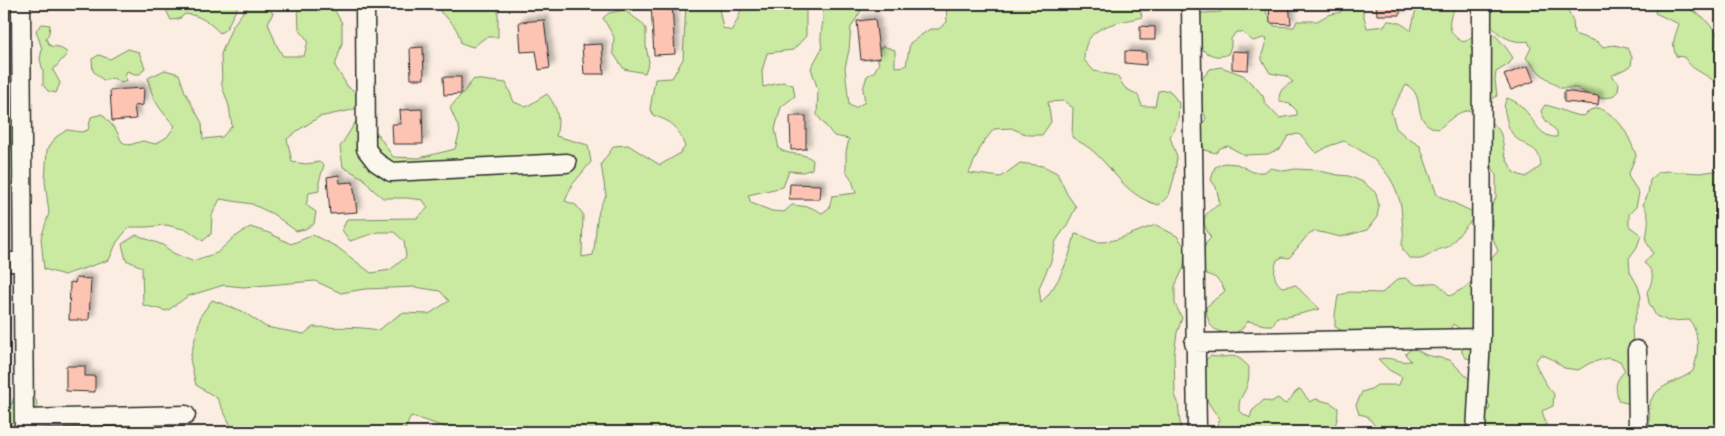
<svg xmlns="http://www.w3.org/2000/svg" width="1725" height="436" font-family="'Balsamiq Sans',sans-serif">
<style>
.green{fill:#caeaa2;stroke:#7a8a66}
.building{fill:#fdc4b3;stroke:#2b2b2b;filter:url(#shadow)}
.lines{fill:none;stroke-linecap:round;stroke-linejoin:round}
.minor-casing{stroke:#2b2b2b;stroke-width:21}
.minor{stroke:#fbf7ec;stroke-width:18}
</style>
<defs>
<filter id="shadow"><feDropShadow dx="4.5" dy="-4.5" stdDeviation="2.5" flood-color="#0004"/></filter>
</defs>
<rect width="100%" height="100%" fill="#fbede1"/>
<filter id="ink" filterUnits="userSpaceOnUse"><feTurbulence type="fractalNoise" baseFrequency=".02" numOctaves="2"/><feDisplacementMap in="SourceGraphic" scale="10" xChannelSelector="R" yChannelSelector="G"/><feConvolveMatrix kernelMatrix="1 2 1 2 8 2 1 2 1" color-interpolation-filters="sRGB"/></filter>
<g filter="url(#ink)">
<path class="green" d="M 163,4 L 239,4 L 226,29 L 220,33 C 209,22 200,15 185,14 L 179,19 L 171,20 Z
M 252,4 L 262,4 L 273,13 L 268,23 L 277,46 L 283,56 L 304,56 L 308,41 L 299,29 L 298,7 L 304,4 L 331,4 L 342,23 L 342,43 L 335,66 L 348,87 L 358,93 L 365,104 L 352,110 L 319,117 L 297,131 L 287,139 L 292,162 L 306,164 L 319,162 L 324,165 L 319,182 L 319,191 L 309,193 L 306,205 L 316,212 L 314,224 L 305,229 L 296,231 L 273,214 L 252,204 L 220,199 L 212,215 L 211,234 L 203,241 L 188,230 L 166,225 L 147,227 L 129,227 L 117,242 L 109,260 L 64,275 L 44,269 L 41,238 L 49,213 L 45,181 L 47,150 L 56,137 L 67,130 L 82,132 L 88,130 L 91,117 L 102,114 L 116,130 L 122,142 L 129,145 L 143,141 L 155,144 L 167,137 L 175,126 C 161,111 151,99 148,78 L 165,70 L 179,74 L 185,92 L 202,123 L 203,139 L 222,137 L 232,126 L 229,106 L 222,86 L 221,54 L 232,27 L 245,9 Z
M 443,4 L 465,4 L 476,8 L 479,4 L 498,4 L 498,37 L 486,37 L 473,47 L 461,43 C 458,28 452,22 440,12 Z
M 686,4 L 718,4 L 723,28 L 731,31 L 737,21 L 743,4 L 803,4 L 806,12 L 806,36 L 793,50 L 767,53 L 762,71 L 763,87 L 783,82 L 793,85 L 795,96 L 781,107 L 775,129 L 779,149 C 793,157 801,151 813,160 L 812,169 L 803,172 L 789,171 L 783,187 L 748,195 L 751,203 L 772,211 L 784,212 L 792,205 L 810,207 L 822,213 L 829,208 L 832,196 L 856,193 L 852,180 L 846,171 L 846,152 L 849,139 L 834,136 L 817,115 L 818,90 L 811,68 L 822,48 C 818,33 827,18 821,4 L 865,4 L 851,27 L 849,50 L 845,68 L 849,105 L 855,108 L 865,102 L 863,89 L 867,76 L 874,72 L 879,63 L 874,53 L 883,46 L 895,50 L 895,67 L 906,66 L 910,43 L 930,29 L 939,29 L 947,22 L 946,4 L 1139,4 L 1142,17 C 1114,24 1083,25 1084,60 L 1094,71 L 1117,76 L 1125,88 L 1138,95 L 1142,106 L 1155,106 L 1158,91 L 1169,90 L 1179,103 L 1178,120 L 1170,137 L 1177,157 L 1174,178 L 1169,195 L 1159,205 C 1127,197 1117,173 1094,152 C 1088,146 1079,142 1072,137 L 1073,108 L 1064,101 L 1048,102 L 1051,122 L 1042,135 L 1028,135 L 1011,128 L 994,129 L 982,144 L 969,173 L 1001,177 L 1020,163 L 1043,166 L 1057,173 L 1067,194 L 1076,207 L 1067,225 L 1056,241 L 1051,261 L 1039,288 L 1041,303 C 1059,284 1069,260 1075,234 C 1083,234 1090,241 1098,242 C 1116,243 1138,230 1156,225 L 1177,236 L 1185,247 L 1184,267 L 1175,286 L 1175,304 L 1182,318 L 1177,333 L 1174,354 L 1175,395 L 1178,402 L 1181,432 L 447,432 L 445,427 L 411,416 L 404,432 L 234,432 L 217,398 L 196,385 L 190,359 L 201,315 L 212,300 L 242,311 L 266,327 L 304,334 L 313,327 C 335,328 357,326 378,330 L 402,313 L 429,314 L 449,301 L 440,291 L 415,287 L 365,289 L 341,293 L 315,281 L 243,287 L 224,285 L 188,296 L 167,311 L 143,305 L 142,267 L 126,260 L 122,244 L 136,235 L 163,245 L 173,253 L 192,261 L 217,253 L 232,239 L 250,227 L 269,233 L 291,244 L 313,235 L 337,247 L 371,273 L 390,270 L 406,257 L 404,241 L 394,232 L 378,232 L 350,241 L 342,230 L 347,219 L 417,218 L 428,208 L 423,200 L 407,198 L 383,198 L 372,189 L 363,178 L 343,167 L 340,147 L 358,118 L 375,130 L 393,157 L 419,158 L 455,149 L 460,131 L 450,108 L 474,79 L 506,83 L 514,102 L 526,107 L 547,94 C 558,108 560,119 556,136 L 588,145 L 591,162 L 572,185 L 565,201 L 576,205 L 583,214 L 582,257 L 593,255 C 597,236 594,212 606,196 L 601,164 L 614,146 L 628,145 L 660,165 L 679,154 L 685,147 C 677,125 674,123 653,115 L 650,109 L 655,79 L 672,78 L 683,59 Z
M 1224,4 L 1267,4 L 1266,13 L 1273,18 L 1274,26 L 1294,27 L 1297,21 L 1317,21 L 1328,15 L 1341,12 L 1343,4 L 1364,4 L 1363,13 L 1367,28 L 1385,26 L 1387,21 C 1398,21 1403,24 1411,31 L 1417,4 L 1460,4 C 1446,15 1445,35 1464,42 L 1476,34 L 1490,31 C 1499,38 1507,48 1513,58 L 1509,64 L 1496,72 L 1495,80 L 1497,96 L 1491,100 L 1486,100 L 1473,111 C 1457,109 1450,121 1438,129 C 1409,123 1428,95 1406,85 L 1391,111 L 1396,128 L 1406,137 L 1420,146 L 1437,195 L 1473,212 L 1473,219 C 1464,227 1458,237 1449,246 C 1445,249 1442,248 1438,250 C 1426,256 1423,262 1409,258 C 1396,242 1405,245 1403,230 C 1402,222 1402,214 1401,206 C 1393,171 1374,157 1344,141 L 1329,146 L 1317,153 C 1308,148 1307,138 1298,134 L 1288,136 L 1281,148 L 1268,154 L 1244,155 L 1228,146 L 1220,148 L 1216,153 L 1204,150 L 1200,128 L 1206,118 L 1201,107 L 1202,97 L 1201,87 L 1202,79 L 1210,69 L 1221,67 L 1243,75 L 1257,89 L 1263,96 L 1265,103 L 1279,118 L 1297,115 L 1297,111 L 1290,104 L 1281,102 L 1279,98 C 1280,89 1285,86 1293,82 L 1286,76 L 1270,73 L 1267,68 L 1262,60 L 1262,54 L 1267,39 L 1263,38 L 1253,41 L 1242,32 L 1236,32 L 1231,39 L 1231,46 L 1228,54 C 1217,59 1210,55 1200,48 L 1198,19 L 1202,13 L 1221,12 Z
M 1496,4 L 1561,4 L 1568,10 L 1573,21 L 1574,34 L 1598,42 L 1602,47 L 1614,45 L 1627,48 L 1632,57 L 1631,66 L 1611,76 L 1619,83 L 1618,91 L 1612,97 L 1590,99 L 1587,94 L 1577,88 L 1560,88 L 1541,74 L 1526,58 L 1531,48 L 1528,41 C 1514,44 1497,36 1490,23 C 1488,20 1488,15 1487,11 Z
M 1657,4 L 1681,4 L 1703,17 L 1717,33 L 1721,44 L 1721,85 C 1714,83 1714,80 1708,77 C 1695,68 1694,71 1684,57 L 1676,56 C 1671,42 1675,37 1679,24 L 1655,13 Z
M 624,10 L 642,23 L 646,29 L 646,46 L 649,62 L 645,73 L 624,69 L 613,53 L 614,37 L 603,18 L 609,13 Z
M 42,24 L 50,25 L 49,33 L 46,39 L 50,46 L 59,47 L 68,53 L 53,70 L 60,83 L 56,93 L 48,91 L 43,85 L 43,71 L 40,59 L 42,49 L 36,30 Z
M 128,49 L 139,52 L 145,68 L 140,74 L 135,74 L 127,71 L 125,76 L 127,81 L 121,83 L 113,78 L 103,80 L 93,71 L 92,59 L 99,55 L 110,59 Z
M 1507,98 C 1512,100 1517,102 1521,106 C 1533,116 1538,138 1557,137 L 1557,131 C 1549,125 1544,120 1541,111 L 1545,105 C 1561,108 1567,115 1584,116 L 1590,110 L 1599,108 C 1620,117 1628,134 1636,155 L 1628,176 L 1639,193 L 1636,207 L 1629,214 L 1629,226 L 1641,235 L 1637,247 L 1629,258 L 1630,272 L 1638,286 L 1641,297 L 1632,328 L 1636,385 L 1630,404 L 1619,401 C 1615,387 1614,382 1625,371 L 1620,361 L 1608,358 L 1590,363 L 1578,370 L 1564,368 L 1552,359 L 1541,354 L 1535,362 C 1540,375 1545,384 1554,394 L 1553,406 L 1542,411 L 1548,431 L 1552,432 L 1476,432 L 1484,417 L 1490,408 L 1474,360 L 1466,358 L 1462,353 L 1462,347 L 1468,344 L 1468,334 L 1453,324 L 1451,328 L 1445,330 L 1356,333 L 1343,331 L 1335,327 L 1335,315 L 1338,296 L 1349,292 L 1382,293 L 1398,279 L 1405,278 L 1417,285 C 1440,282 1434,279 1450,296 L 1464,288 L 1470,283 L 1475,275 L 1487,267 L 1492,258 L 1498,251 L 1492,236 L 1492,206 L 1496,197 L 1496,176 L 1492,166 L 1487,134 L 1491,123 C 1504,130 1502,143 1505,155 C 1507,161 1511,167 1514,173 L 1526,177 L 1541,166 C 1539,147 1532,150 1520,141 C 1511,135 1508,127 1506,117 C 1504,109 1503,106 1507,98 Z
M 4,108 L 14,113 L 16,133 L 11,142 L 15,168 L 11,186 L 4,188 Z
M 1224,163 L 1237,164 L 1253,172 L 1263,172 L 1271,168 L 1284,171 L 1295,169 L 1315,170 L 1338,175 L 1349,176 L 1363,182 L 1376,193 L 1379,206 L 1377,217 L 1367,230 L 1341,237 L 1315,231 L 1307,236 L 1289,258 L 1283,257 L 1277,260 C 1274,270 1272,280 1282,287 L 1296,285 C 1303,294 1312,301 1320,309 L 1287,317 L 1277,317 L 1273,325 L 1265,325 L 1248,321 L 1243,328 L 1233,335 C 1214,331 1208,329 1206,307 L 1225,291 C 1215,271 1212,280 1198,269 L 1206,243 L 1211,238 C 1200,220 1202,214 1220,204 L 1216,187 L 1211,180 L 1215,167 Z
M 1721,170 L 1721,432 L 1649,432 C 1650,423 1648,409 1651,400 C 1658,384 1681,381 1693,371 C 1699,352 1700,337 1690,320 L 1668,321 L 1656,316 L 1649,303 L 1647,292 C 1653,281 1656,272 1644,263 L 1653,253 L 1646,241 C 1647,226 1652,218 1643,205 L 1648,194 L 1650,180 L 1659,172 L 1668,171 L 1700,173 Z
M 1413,348 L 1426,355 L 1450,360 L 1470,380 L 1473,386 L 1473,412 L 1468,420 L 1467,432 L 1380,432 L 1367,416 L 1359,414 L 1356,405 L 1362,392 L 1371,389 L 1377,385 L 1399,385 L 1402,377 L 1389,370 L 1378,359 C 1392,356 1397,363 1411,361 L 1405,354 Z
M 1210,356 C 1232,360 1232,349 1249,367 C 1249,374 1249,381 1246,388 C 1241,400 1239,396 1239,411 L 1250,418 L 1252,411 L 1264,400 L 1271,402 L 1278,398 L 1285,404 C 1292,400 1292,393 1300,389 L 1310,402 L 1316,399 L 1331,403 L 1338,408 C 1338,417 1337,424 1331,432 L 1210,432 L 1218,431 L 1219,417 C 1200,396 1205,387 1205,361 Z
M 27,390 C 37,397 39,404 35,415 L 11,423 L 11,432 L 4,432 L 4,403 L 12,404 C 13,394 18,392 27,390 Z"/>
<path class="building" d="M 651,4 L 672,4 L 675,54 L 654,55 Z
M 1269,4 L 1289,4 L 1291,24 L 1270,23 Z
M 1376,4 L 1400,4 L 1400,15 L 1377,15 Z
M 875,19 L 880,58 L 861,60 L 857,21 Z
M 544,20 L 550,68 L 539,70 L 536,51 L 521,52 L 519,22 Z
M 1140,26 L 1155,27 L 1155,40 L 1140,40 Z
M 602,44 L 604,74 L 584,74 L 582,45 Z
M 423,47 L 424,79 L 411,79 L 410,48 Z
M 1125,51 L 1146,52 L 1146,65 L 1125,63 Z
M 1232,51 L 1249,52 L 1248,70 L 1232,69 Z
M 1528,66 L 1534,81 L 1511,90 L 1504,75 Z
M 443,77 L 461,77 L 461,94 L 444,95 Z
M 144,88 L 143,105 L 134,106 L 136,119 L 112,121 L 110,90 Z
M 1564,91 L 1599,96 L 1598,105 L 1564,102 Z
M 422,109 L 423,144 L 393,144 L 392,124 L 401,124 L 400,110 Z
M 790,116 L 806,116 L 806,149 L 791,150 Z
M 339,175 L 340,183 L 353,182 L 357,212 L 330,214 L 327,177 Z
M 790,184 L 821,185 L 820,199 L 789,199 Z
M 76,278 L 91,279 L 89,320 L 69,320 L 70,282 L 75,283 Z
M 66,366 L 85,366 L 85,376 L 95,376 L 95,392 L 66,391 Z"/>
<g class="lines">
<defs>
<path id="minor" d="M 21,4 L 24,432
M 365,4 L 366,149 L 376,162 L 391,172 L 567,163
M 1191,4 L 1197,432
M 4,262 L 23,262
M 1194,343 L 1481,338
M 1637,350 L 1638,432
M 24,419 L 186,415
M 1476,432 L 1481,338 L 1482,4"/>
</defs>
<use href="#minor" class="minor-casing"/>
<use href="#minor" class="minor"/>
</g>
</g>
<rect width="1725" height="436" fill="none" stroke="#fbf7ec" stroke-width="20"/>
<rect x="10" y="10" width="1705" height="416" fill="none" stroke="#2b2b2b" stroke-width="2" filter="url(#ink)"/>
</svg>
